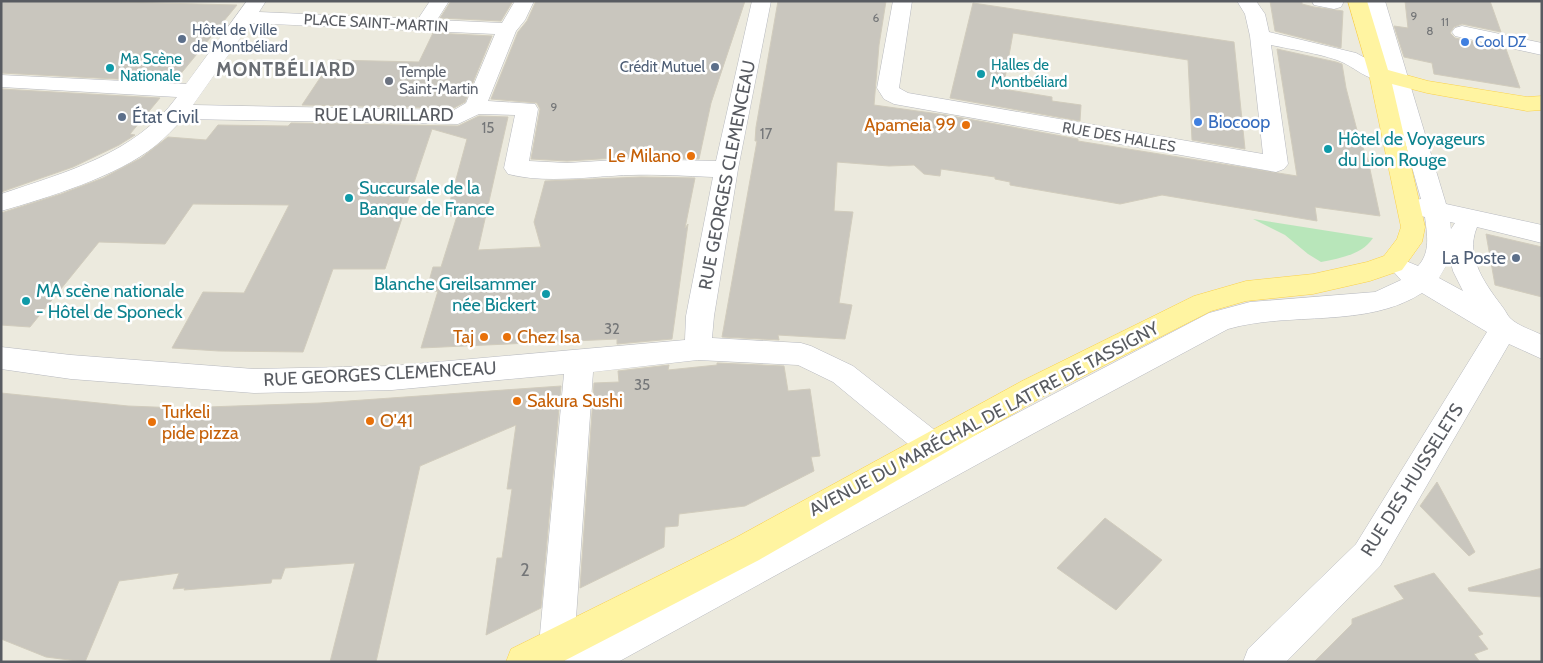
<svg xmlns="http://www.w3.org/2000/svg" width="1543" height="663" font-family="Cabin,sans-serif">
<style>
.green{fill:#b8e6ba}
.building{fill:#c9c6be;stroke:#d1ccbd}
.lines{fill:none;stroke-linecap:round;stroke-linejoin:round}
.minor-casing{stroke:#b7b9bf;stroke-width:1}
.major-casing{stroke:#fbd149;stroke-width:1}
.minor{fill:#fff;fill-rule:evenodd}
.major{fill:#fff4a1;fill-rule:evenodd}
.service-dot{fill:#5c6f8a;stroke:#fff;stroke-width:2}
.shop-dot{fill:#3f7fe0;stroke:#fff;stroke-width:2}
.culture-dot{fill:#0f9aa8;stroke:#fff;stroke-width:2}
.worship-dot{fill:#6b7280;stroke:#fff;stroke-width:2}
.food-dot{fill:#e8710a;stroke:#fff;stroke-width:2}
.labels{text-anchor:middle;stroke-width:5;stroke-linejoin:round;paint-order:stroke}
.far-number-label{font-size:12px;fill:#747678}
.far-street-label{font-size:15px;fill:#585b61;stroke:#fff}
.far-service-label{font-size:15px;fill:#4e5e75;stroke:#fff;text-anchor:start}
.far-shop-label{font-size:15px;fill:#366cbe;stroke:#fff;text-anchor:start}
.far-culture-label{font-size:15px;fill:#0d838f;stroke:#fff;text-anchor:start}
.far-worship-label{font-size:15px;fill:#5b616d;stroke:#fff;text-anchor:start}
.number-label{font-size:15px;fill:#747678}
.street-label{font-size:18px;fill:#585b61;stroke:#fff}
.service-label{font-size:18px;fill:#4e5e75;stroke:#fff;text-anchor:start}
.shop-label{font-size:18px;fill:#366cbe;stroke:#fff;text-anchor:start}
.food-label{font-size:18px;fill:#c56008;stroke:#fff;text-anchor:start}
.culture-label{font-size:18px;fill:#0d838f;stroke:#fff;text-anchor:start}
.near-number-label{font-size:18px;fill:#747678}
.far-district-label{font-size:19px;font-weight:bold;letter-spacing:1px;fill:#696d73;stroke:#fff}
</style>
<rect width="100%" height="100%" fill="#eceade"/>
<path class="green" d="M 1253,219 L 1373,238 C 1362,255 1340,258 1321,262 L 1308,254 L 1285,235 Z"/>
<path class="building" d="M 1,1 L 122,1 L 120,2 L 237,5 L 174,82 L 1,73 Z
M 451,1 L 513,1 L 501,21 L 440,18 Z
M 536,1 L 745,1 L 711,103 L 699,159 L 632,157 L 567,161 L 531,159 L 540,109 L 537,103 L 491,99 L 518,32 L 527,21 Z
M 778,1 L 886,1 L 879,45 L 874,105 L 946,115 L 1078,139 L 1078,141 L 1297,176 L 1277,49 L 1336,62 L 1342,64 L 1346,88 L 1359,138 L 1368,160 L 1380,216 L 1315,207 L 1317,221 L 1162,195 L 1120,204 L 1010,185 L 1010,182 L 995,179 L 995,177 L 941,169 L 940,176 L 924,174 L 914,165 L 889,166 L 837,162 L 834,211 L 853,212 L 839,303 L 852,305 L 845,339 L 778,335 L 779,340 L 722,337 L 757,141 L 755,141 L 756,127 Z
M 1270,1 L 1302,1 L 1302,4 L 1314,7 L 1343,11 L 1341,48 L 1275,31 Z
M 1405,1 L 1490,1 L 1501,32 L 1462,24 L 1454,27 L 1450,33 L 1455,38 L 1506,49 L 1520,88 L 1434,74 L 1432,63 L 1404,57 L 1394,26 L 1408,28 Z
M 973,3 L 1234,42 L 1245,149 L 1192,140 L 1188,60 L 1013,33 L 1003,89 L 1052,97 L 1052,101 L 1081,105 L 1080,121 L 950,98 Z
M 433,33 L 492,36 L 465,102 L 454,108 L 302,105 L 332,60 L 419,62 Z
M 1,89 L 160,98 L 130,134 L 135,135 L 119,145 L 73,167 L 1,192 Z
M 479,116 L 508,117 L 478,250 L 541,247 L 534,222 L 545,181 L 641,177 L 695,178 L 685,228 L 688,224 L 672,339 L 617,344 L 617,339 L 421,348 L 438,291 L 426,292 L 433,267 L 441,267 L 457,216 L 446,216 L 467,139 L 432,129 L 385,269 L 333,269 L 303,352 L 219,351 L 172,348 L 203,292 L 244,293 L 289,205 L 193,204 L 165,244 L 99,242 L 30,327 L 1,325 L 1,213 L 61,194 L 103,178 L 141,158 L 168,137 L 206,140 L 218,125 L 288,126 L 291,123 L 458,126 Z
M 1486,234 L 1542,247 L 1542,297 L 1495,285 Z
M 717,363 L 784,366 L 788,391 L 810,389 L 820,456 L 811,457 L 814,471 L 745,506 L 679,514 L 678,526 L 665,527 L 664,547 L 580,588 L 594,383 L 619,382 L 618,371 L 669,365 L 668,370 L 717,365 Z
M 561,386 L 541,608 L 486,635 L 497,558 L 502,558 L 512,489 L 507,489 L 516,425 L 420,466 L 376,662 L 330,662 L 355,563 L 285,568 L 281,579 L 272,579 L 271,583 L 184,590 L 185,588 L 173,589 L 179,573 L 119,581 L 85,662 L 46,657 L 1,639 L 1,393 L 128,406 L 179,408 L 320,403 Z
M 1437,482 L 1475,552 L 1469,556 L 1420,506 Z
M 1105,518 L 1162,560 L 1116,610 L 1057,568 Z
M 1542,568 L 1542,597 L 1469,591 L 1468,588 Z
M 1434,573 L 1483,634 L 1478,636 L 1488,649 L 1474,654 L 1480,662 L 1314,662 L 1352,624 L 1352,619 L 1404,599 L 1394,586 Z"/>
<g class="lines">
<defs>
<path id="minor" d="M 247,1 L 266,1 L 259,12 L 418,19 L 430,1 L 449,1 L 437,20 L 502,23 L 515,1 L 534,1 L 525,20 L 516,31 L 488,101 L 535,104 L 538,109 L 529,161 L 567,163 L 632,159 L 716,161 L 752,1 L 771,1 L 738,169 L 714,316 L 712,338 L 801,343 L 811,346 L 853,366 L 941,435 L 945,444 L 941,453 L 1209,313 L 1250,302 L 1375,292 L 1401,280 L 1393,271 L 1397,264 L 1406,261 L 1418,266 C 1431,252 1427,234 1425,217 L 1409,213 L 1406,207 L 1409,201 L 1421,199 L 1387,78 C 1372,84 1358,70 1344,63 C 1328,55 1290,49 1271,45 L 1288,164 L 1284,169 L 1276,172 L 894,104 L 884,99 L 877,88 L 893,1 L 912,1 L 899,88 L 908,93 L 1263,154 L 1250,36 L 1245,14 L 1237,1 L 1256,1 L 1265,14 L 1269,32 L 1356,53 L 1384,68 L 1366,1 L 1385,1 L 1446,204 L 1542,225 L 1542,243 L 1477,227 C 1464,258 1487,286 1504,309 C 1506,312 1508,316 1510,318 C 1518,326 1532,330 1542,335 L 1542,359 L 1509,344 L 1380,566 L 1286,662 L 1243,662 L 1248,649 L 1356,544 L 1487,332 L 1422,293 C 1366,329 1290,311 1228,329 L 1038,431 L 618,662 L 564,662 L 565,659 L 555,662 L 544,658 L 539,645 L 564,374 L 392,390 L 254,393 L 71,379 L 1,369 L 1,347 L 71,355 L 254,369 L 392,366 L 685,340 L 686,316 L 713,177 C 686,176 658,174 631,175 C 591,176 547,184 508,174 L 504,168 L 515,115 L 479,114 L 458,124 L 183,119 C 174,128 165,138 155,146 C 118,176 47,198 1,211 L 1,194 C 66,172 135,154 177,97 L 1,87 L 1,75 L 186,84 ZM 251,23 L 495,34 L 466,103 L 454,110 L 193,105 ZM 1450,222 L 1455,223 L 1451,229 ZM 1450,259 L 1453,271 L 1463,291 L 1439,278 ZM 698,360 L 798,365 L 833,382 L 919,453 L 930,457 L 939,454 L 574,647 L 593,372 Z
M 1312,1 L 1344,1 L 1341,7 L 1334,9 L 1314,5 Z
M 1462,26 L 1542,43 L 1542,55 L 1455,36 L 1452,32 L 1455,28 Z"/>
<path id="major" d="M 1348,1 L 1367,1 L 1388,70 L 1428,81 L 1527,97 L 1542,96 L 1542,110 L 1527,111 L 1427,93 L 1392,84 L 1425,227 L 1422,242 L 1402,270 L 1370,281 L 1313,294 L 1246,301 L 1211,311 L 1042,397 L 759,560 L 562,662 L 506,662 L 511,649 L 735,538 L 1022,381 L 1194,296 L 1246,281 L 1313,274 L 1367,262 L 1384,256 L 1397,239 L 1401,227 L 1369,74 Z"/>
</defs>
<use href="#minor" class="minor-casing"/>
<use href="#major" class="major-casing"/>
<use href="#minor" class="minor"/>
<use href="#major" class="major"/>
</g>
<g class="service-dot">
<circle cx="182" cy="39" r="5"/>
<circle cx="715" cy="67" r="5"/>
<circle cx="122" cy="117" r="5"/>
<circle cx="1516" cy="258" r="5"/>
</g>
<g class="shop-dot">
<circle cx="1465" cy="42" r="5"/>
<circle cx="1198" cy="122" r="5"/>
</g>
<g class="culture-dot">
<circle cx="110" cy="68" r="5"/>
<circle cx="981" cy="74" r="5"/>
<circle cx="1328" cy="149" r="5"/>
<circle cx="349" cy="198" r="5"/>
<circle cx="546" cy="294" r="5"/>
<circle cx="26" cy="301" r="5"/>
</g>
<circle class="worship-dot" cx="389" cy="81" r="5"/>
<g class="food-dot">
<circle cx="966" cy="125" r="5"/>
<circle cx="691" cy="156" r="5"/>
<circle cx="484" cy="337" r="5"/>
<circle cx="507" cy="337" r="5"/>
<circle cx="517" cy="401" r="5"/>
<circle cx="370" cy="421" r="5"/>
<circle cx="152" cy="422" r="5"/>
</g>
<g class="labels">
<g class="far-number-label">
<text x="1414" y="20">9</text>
<text x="876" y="22">6</text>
<text x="1445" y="26">11</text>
<text x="1430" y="35">8</text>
<text x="554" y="111">9</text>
</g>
<g class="far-street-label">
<text transform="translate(376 23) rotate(3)" y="5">PLACE SAINT-MARTIN</text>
<text transform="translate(1119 137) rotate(10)" y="5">RUE DES HALLES</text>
</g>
<g class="far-service-label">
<text x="192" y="35">Hôtel de Ville<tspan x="192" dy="17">de Montbéliard</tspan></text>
<text x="705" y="72" text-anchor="end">Crédit Mutuel</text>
</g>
<g class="far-shop-label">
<text x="1475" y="47">Cool DZ</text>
</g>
<g class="far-culture-label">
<text x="120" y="64">Ma Scène<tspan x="120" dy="17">Nationale</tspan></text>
<text x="991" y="70">Halles de<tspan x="991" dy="17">Montbéliard</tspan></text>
</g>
<g class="far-worship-label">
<text x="399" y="77">Temple<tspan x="399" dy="17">Saint-Martin</tspan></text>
</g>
<g class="number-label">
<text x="488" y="133">15</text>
<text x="766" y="139">17</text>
<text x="612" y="334">32</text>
<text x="642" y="390">35</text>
</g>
<g class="street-label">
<text x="384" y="121">RUE LAURILLARD</text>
<text transform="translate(727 175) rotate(-79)" y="6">RUE GEORGES CLEMENCEAU</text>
<text transform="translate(380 374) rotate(-3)" y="6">RUE GEORGES CLEMENCEAU</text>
<text transform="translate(984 419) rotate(-28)" y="6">AVENUE DU MARÉCHAL DE LATTRE DE TASSIGNY</text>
<text transform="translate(1412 480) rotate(-58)" y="6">RUE DES HUISSELETS</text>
</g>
<g class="service-label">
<text x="132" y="123">État Civil</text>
<text x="1506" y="264" text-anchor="end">La Poste</text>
</g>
<g class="shop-label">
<text x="1208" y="128">Biocoop</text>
</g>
<g class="food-label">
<text x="956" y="131" text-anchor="end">Apameia 99</text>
<text x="681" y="162" text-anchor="end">Le Milano</text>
<text x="474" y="343" text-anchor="end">Taj</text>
<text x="517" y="343">Chez Isa</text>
<text x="527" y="407">Sakura Sushi</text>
<text x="162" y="418">Turkeli<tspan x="162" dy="21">pide pizza</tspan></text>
<text x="380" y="427">O'41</text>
</g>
<g class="culture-label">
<text x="1338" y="145">Hôtel de Voyageurs<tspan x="1338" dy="21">du Lion Rouge</tspan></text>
<text x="359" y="194">Succursale de la<tspan x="359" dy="21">Banque de France</tspan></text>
<text x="536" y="290" text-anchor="end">Blanche Greilsammer<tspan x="536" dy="21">née Bickert</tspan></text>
<text x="36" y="297">MA scène nationale<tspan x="36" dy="21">- Hôtel de Sponeck</tspan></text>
</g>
<g class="near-number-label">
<text x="525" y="576">2</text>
</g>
<g class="far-district-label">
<text x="286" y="76">MONTBÉLIARD</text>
</g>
</g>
<rect width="1543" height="663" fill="none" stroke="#585b61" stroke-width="5"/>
</svg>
